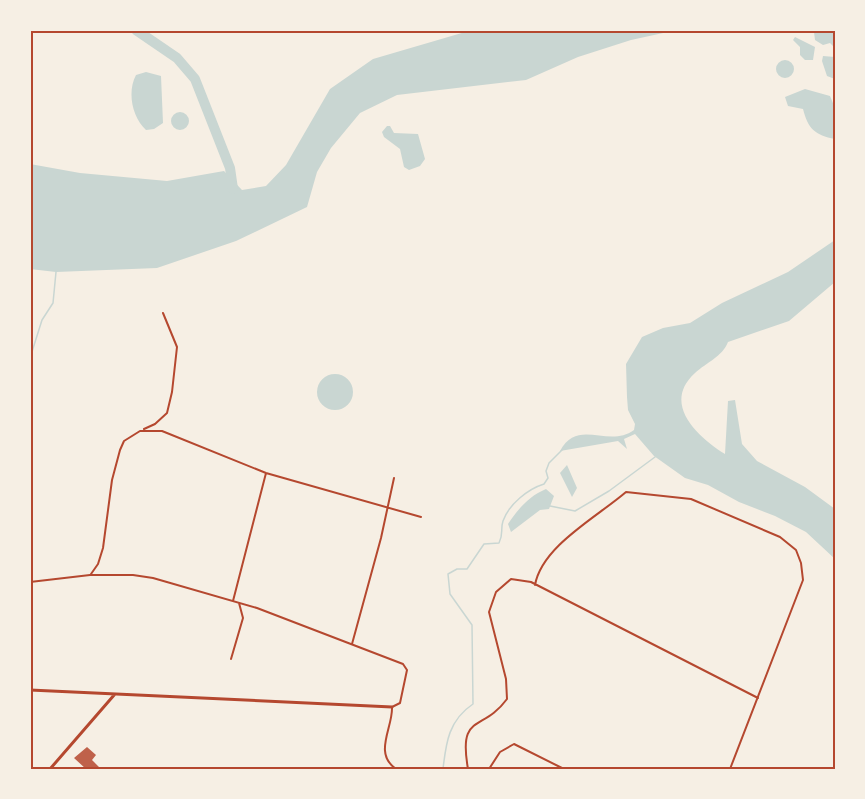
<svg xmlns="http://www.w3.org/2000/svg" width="865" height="799" font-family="'Fira Sans',sans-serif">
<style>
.water{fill:#c9d6d2}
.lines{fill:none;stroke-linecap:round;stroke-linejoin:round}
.stream{stroke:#c9d6d2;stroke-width:1.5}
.river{stroke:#c9d6d2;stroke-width:10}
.building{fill:#bf614a}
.minor{stroke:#b5482f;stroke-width:2}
.tertiary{stroke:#b5482f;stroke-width:3}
.neatline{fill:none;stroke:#b5482f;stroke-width:2}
</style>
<rect width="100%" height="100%" fill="#f6efe4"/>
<path class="water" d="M 472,30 L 677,30 L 631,40 L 578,57 L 526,80 L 397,95 L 360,113 L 331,148 L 317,172 L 307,207 L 236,241 L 157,268 L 56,272 L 30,269 L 30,164 L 80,173 L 167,181 L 224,171 L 242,190 L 266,186 L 286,165 L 330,89 L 373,59 Z
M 808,30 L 835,30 L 835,48 L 830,43 L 823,45 L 815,40 L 814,32 Z
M 795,37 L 815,47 L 813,60 L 805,60 L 800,55 L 800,47 L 793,40 Z
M 823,56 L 835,57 L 835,79 L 827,76 L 822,61 Z
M776 69a9 9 0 1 1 18 0a9 9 0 1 1-18 0Z
M 146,72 L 161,76 L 163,123 L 154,129 L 146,130 C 132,117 127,92 136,75 Z
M 805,89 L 830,96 L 835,108 L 835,139 C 815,135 808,129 803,109 L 788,106 L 785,97 Z
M171 121a9 9 0 1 1 18 0a9 9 0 1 1-18 0Z
M 387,126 L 390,126 L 394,133 L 418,134 L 425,159 L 420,166 L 409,170 L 404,167 L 400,149 L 384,137 L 382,132 Z
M 835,240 L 835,282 L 789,321 L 728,342 C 722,357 707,362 695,373 C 661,404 698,437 725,454 L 728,401 L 735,400 L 742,444 L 757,461 L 805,487 L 835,509 L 835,559 L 806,532 L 775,516 L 739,502 L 708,485 L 685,478 L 654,456 L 635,434 L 624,439 L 627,449 L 618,441 L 560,451 C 578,417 608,449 634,430 L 635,424 L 628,410 L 627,397 L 626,364 L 642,337 L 663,328 L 690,323 L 722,303 L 788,272 Z
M317 392a18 18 0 1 1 36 0a18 18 0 1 1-36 0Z
M 567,465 L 577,488 L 572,497 L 560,473 Z
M 546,489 L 554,496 L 549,509 L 540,510 L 511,532 L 508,524 C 518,509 529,496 546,489 Z"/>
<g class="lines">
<path class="stream" d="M 30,358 L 42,320 L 53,303 L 56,272
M 550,506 L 575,511 L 609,491 L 655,457
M 443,769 C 446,742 449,720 473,704 L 472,625 L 450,594 L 448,574 L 457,569 L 467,569 L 484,544 L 499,543 C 504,533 500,530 503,521 C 509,504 528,489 544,484 L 548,478 L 546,471 L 549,463 L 562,450"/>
<path class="river" d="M 136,30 L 177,58 L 195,79 L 230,168 L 233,189"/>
</g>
<path class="building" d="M 87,747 L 96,755 L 92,760 L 99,767 L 97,769 L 86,769 L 74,758 Z"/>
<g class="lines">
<path class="minor" d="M 144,429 L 155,424 L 167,413 L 172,392 L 177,347 L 163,313
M 91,574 L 98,564 L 103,548 L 112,480 L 120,450 L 124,441 L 140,431 L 162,431 L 266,473 L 421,517
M 30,582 L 90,575 L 133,575 L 153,578 L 257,608 L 403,664 L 407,670 L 400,703 L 392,707 C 393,728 373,753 396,769
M 535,585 C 542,546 597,517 626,492 L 691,499 L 780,537 L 796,550 L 801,563 L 803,580 L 730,769
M 233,601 L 266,473
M 352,644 L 381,538 L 394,478
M 231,659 L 243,618 L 239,603
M 468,769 C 458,712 482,733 507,699 L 506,679 L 489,612 L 496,592 L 511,579 L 531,582 L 758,698
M 489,769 L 500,752 L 514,744 L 564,769"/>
<path class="tertiary" d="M 30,690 L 392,707
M 50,769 L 115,694"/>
</g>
<rect width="865" height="799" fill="none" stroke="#f6efe4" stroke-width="63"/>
<rect x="32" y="32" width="802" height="736" class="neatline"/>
</svg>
